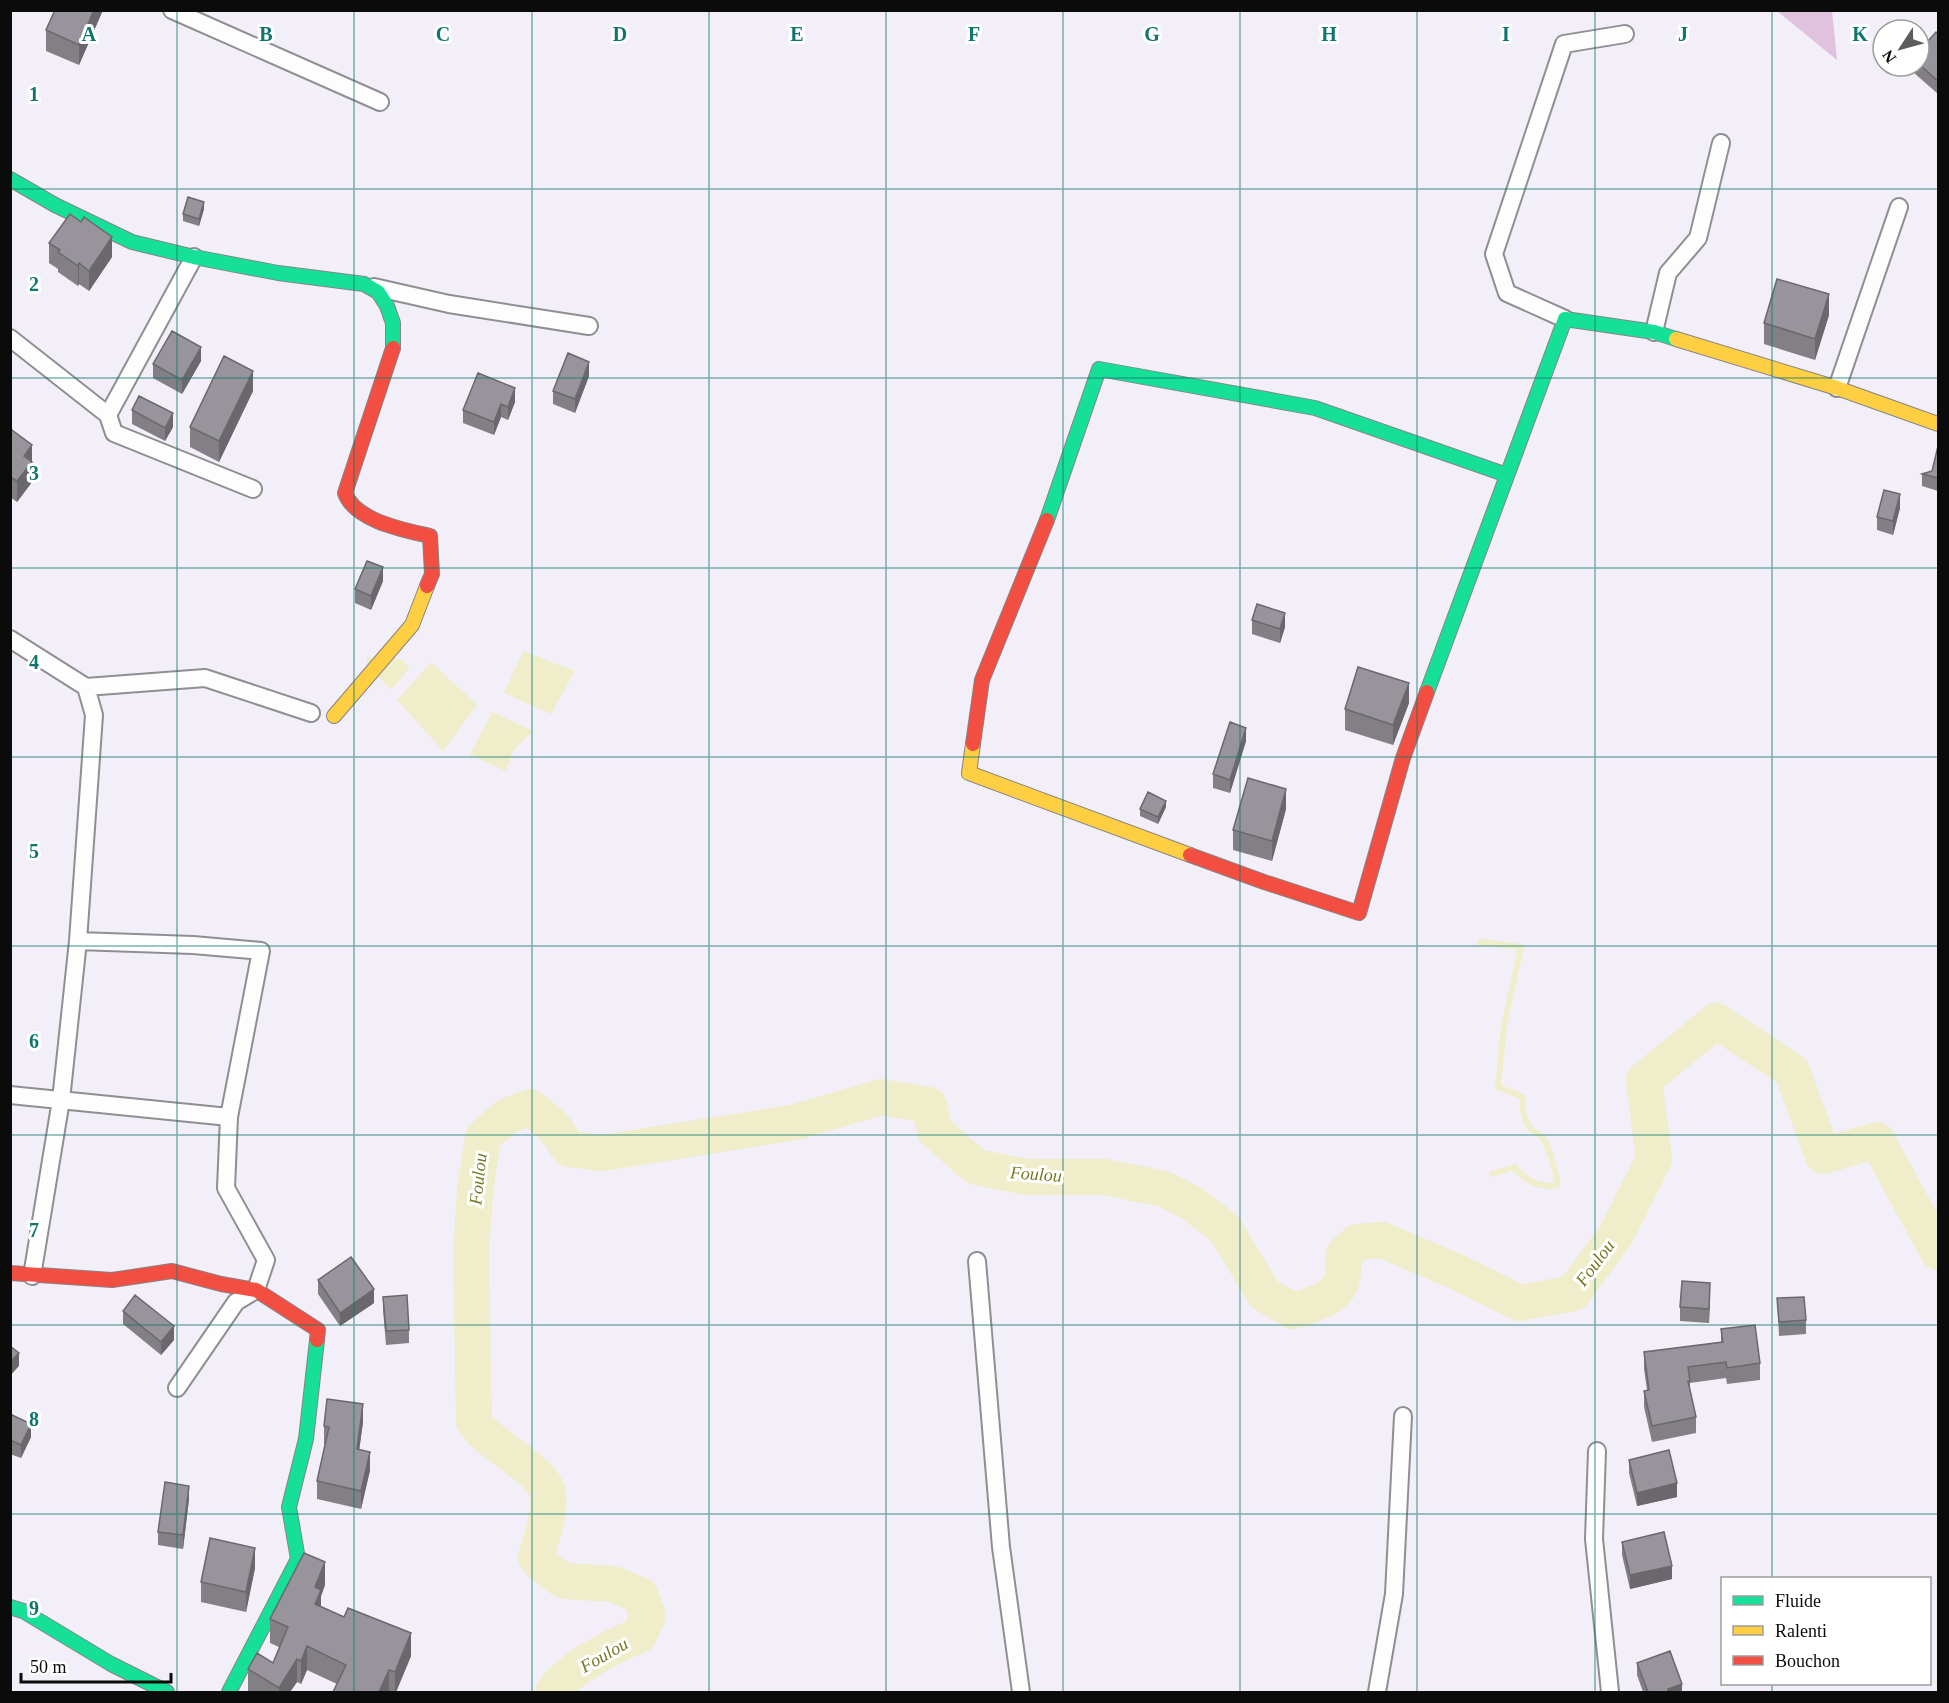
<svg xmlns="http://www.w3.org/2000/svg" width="1949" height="1703" font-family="'Times New Roman',serif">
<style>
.forest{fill:#e0c1de}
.water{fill:#efedca}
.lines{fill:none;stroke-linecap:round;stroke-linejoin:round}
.stream{stroke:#efedca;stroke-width:6}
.river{stroke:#efedca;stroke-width:36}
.street-casing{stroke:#8f8e92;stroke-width:20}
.fast-casing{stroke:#868488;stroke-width:16}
.slow-casing{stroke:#868488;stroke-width:16}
.jam-casing{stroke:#868488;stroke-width:16}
.street{stroke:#fdfdfe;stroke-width:16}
.fast{stroke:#16e098;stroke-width:14}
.slow{stroke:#ffcf43;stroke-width:14}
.jam{stroke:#f24e42;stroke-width:14}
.wall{fill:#828085}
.shaded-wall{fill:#6a686c}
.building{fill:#97959b;stroke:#6a686c;stroke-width:1.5}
.grid{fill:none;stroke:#0f766e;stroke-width:1.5;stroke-opacity:0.55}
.labels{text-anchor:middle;stroke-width:6;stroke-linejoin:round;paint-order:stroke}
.water-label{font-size:18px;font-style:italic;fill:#757922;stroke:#fff}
.grid-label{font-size:20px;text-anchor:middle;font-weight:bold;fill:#0f766e;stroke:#fff;stroke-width:6;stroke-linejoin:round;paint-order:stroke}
</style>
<rect width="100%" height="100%" fill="#f3eff8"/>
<path class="forest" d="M 1777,11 L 1832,11 L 1837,60 Z"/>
<path class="water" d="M 523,651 L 575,671 L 551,714 L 504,693 Z
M 367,657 L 401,659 L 410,668 L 391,690 L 367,665 Z
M 431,662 L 477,705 L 443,751 L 397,700 Z
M 492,712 L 533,731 L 513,751 L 506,771 L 470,755 Z"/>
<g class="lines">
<path class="stream" d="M 1480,943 L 1482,942 L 1521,947 L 1504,1026 L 1498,1087 L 1523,1097 C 1522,1108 1524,1121 1531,1129 C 1535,1133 1540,1134 1543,1138 C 1549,1147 1557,1174 1557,1185 C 1541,1189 1524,1181 1515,1167 L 1492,1174"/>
<path class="river" d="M 553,1692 C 570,1667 611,1647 639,1635 L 648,1616 L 640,1595 L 613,1584 L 564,1581 L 542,1565 L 536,1557 C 541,1538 556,1502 544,1484 C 536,1472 516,1458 505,1450 C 493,1441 482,1434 474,1422 L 471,1253 L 475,1191 L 483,1137 L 507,1116 L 530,1107 L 553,1126 L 569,1149 L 603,1153 L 796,1122 L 881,1097 L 929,1105 L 935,1131 L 976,1167 L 1027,1177 L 1105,1177 L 1164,1189 L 1193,1204 L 1225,1229 L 1264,1294 L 1293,1311 C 1308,1306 1334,1300 1341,1283 C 1344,1275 1343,1263 1344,1254 L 1357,1242 L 1382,1240 L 1457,1272 L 1520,1303 L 1573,1293 L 1616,1235 L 1654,1159 L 1644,1080 L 1716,1021 L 1792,1071 L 1823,1156 L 1877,1140 L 1938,1252"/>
<defs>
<path id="street" d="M 172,10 L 380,102
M 374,287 L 449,304 L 589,326
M 1565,319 L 1507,293 L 1494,254 L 1564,44 L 1625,34
M 1654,332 L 1668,273 L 1698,238 L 1721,143
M 10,338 L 108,415 L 114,433 L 253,489
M 1837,388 L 1899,207
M 108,415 L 194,257
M 10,639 L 86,687 L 205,678 L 311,713
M 78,941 L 193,945 L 261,951 L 229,1117 L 226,1188 L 266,1260 L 256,1290 L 236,1302 L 177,1388
M 10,1095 L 229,1117
M 977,1261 L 1001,1547 L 1021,1692
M 32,1276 L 61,1100 L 78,941 L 94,715 L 86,687
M 1597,1451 L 1594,1539 L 1610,1692
M 1377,1692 L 1394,1594 L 1403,1416"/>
<path id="fast" d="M 10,179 L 55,205 L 132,242 L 194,257 L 278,273 L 364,284 L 378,292 L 387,306 L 393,323 L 393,348
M 1047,520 L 1099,369 L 1315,408 L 1507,475
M 1427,692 L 1565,319 L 1654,332 L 1676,339
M 10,1607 L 23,1611 L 111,1664 L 167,1692
M 229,1692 L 298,1559 L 289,1507 L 306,1439 L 317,1340"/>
<path id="slow" d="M 1676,339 L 1837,388 L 1938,424
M 334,716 L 412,625 L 427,586
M 973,744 L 969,773 L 1190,855"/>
<path id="jam" d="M 393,348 L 345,493 C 355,521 404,530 430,536 L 432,574 L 427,586
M 973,744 L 982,680 L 1047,520
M 1190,855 L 1264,882 L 1359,913 L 1403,758 L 1427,692
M 10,1273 L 112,1280 L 172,1271 L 221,1284 L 256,1290 L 318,1330 L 317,1340"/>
</defs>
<use href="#street" class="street-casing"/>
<use href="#fast" class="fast-casing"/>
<use href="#slow" class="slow-casing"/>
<use href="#jam" class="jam-casing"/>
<use href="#street" class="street"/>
<use href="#fast" class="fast"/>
<use href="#slow" class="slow"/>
<use href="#jam" class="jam"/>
</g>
<path class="wall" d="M 55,10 L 103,10 L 79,65 L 46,51 L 46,30 Z
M 1938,34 L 1938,94 L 1913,72 L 1913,66 L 1919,66 L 1919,51 Z
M 204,209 L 199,226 L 183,221 L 183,214 Z
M 49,243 L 112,257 L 89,291 L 79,284 L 78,286 L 58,272 L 58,269 L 49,263 Z
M 1829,315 L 1815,360 L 1764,344 L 1764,323 Z
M 201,361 L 182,394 L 153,378 L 153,364 Z
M 589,376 L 575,413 L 553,404 L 553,391 Z
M 253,391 L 219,462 L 190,447 L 190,427 Z
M 515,402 L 508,420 L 501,417 L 494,435 L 463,423 L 463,410 Z
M 132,410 L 173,427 L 165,441 L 132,424 Z
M 10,431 L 32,445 L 32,482 L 17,502 L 10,497 Z
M 1938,446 L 1938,491 L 1922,486 L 1922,474 L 1932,471 Z
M 1900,508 L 1893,535 L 1877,530 L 1877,517 Z
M 383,581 L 371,610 L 355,603 L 355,589 Z
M 1252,620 L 1285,627 L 1280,643 L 1252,634 Z
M 1409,703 L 1393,745 L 1345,730 L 1345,709 Z
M 1246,741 L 1230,793 L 1213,788 L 1213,774 Z
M 1166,807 L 1158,824 L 1140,816 L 1140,809 Z
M 1286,809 L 1272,861 L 1233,850 L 1233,830 Z
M 318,1280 L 374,1303 L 340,1326 L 318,1294 Z
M 383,1297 L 409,1330 L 409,1343 L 386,1345 L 383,1310 Z
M 1710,1297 L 1709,1323 L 1680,1321 L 1680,1307 Z
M 1777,1298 L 1806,1320 L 1806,1334 L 1779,1336 Z
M 123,1311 L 174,1340 L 161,1355 L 123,1324 Z
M 1721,1329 L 1760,1363 L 1760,1380 L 1727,1384 L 1726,1378 L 1690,1383 L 1690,1389 L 1696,1417 L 1696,1433 L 1652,1442 L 1644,1407 L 1644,1391 L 1647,1390 L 1644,1369 L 1644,1352 L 1721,1342 Z
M 10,1414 L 31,1437 L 21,1458 L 10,1454 Z
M 363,1422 L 359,1449 L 370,1470 L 361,1509 L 317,1499 L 317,1481 L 325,1444 L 324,1444 L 324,1426 Z
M 1629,1460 L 1677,1497 L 1637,1506 L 1629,1473 Z
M 189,1499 L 183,1549 L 158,1545 L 158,1532 Z
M 1622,1542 L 1672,1579 L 1630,1589 L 1622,1555 Z
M 255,1568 L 246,1612 L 201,1602 L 201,1582 Z
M 325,1585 L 321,1596 L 321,1607 L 411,1656 L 396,1692 L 333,1692 L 337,1684 L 307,1670 L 301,1684 L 297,1682 L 290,1692 L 248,1692 L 248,1669 L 273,1663 L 279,1647 L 270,1643 L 270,1619 Z
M 1637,1663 L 1682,1692 L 1643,1692 L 1637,1675 Z"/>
<path class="shaded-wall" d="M 94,10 L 103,10 L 79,65 L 79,45 Z
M 204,202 L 204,209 L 199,226 L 199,219 Z
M 112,237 L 112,257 L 89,291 L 89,271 Z
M 79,263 L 79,284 L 78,286 L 78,266 Z
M 1829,294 L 1829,315 L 1815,360 L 1815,339 Z
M 201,347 L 201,361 L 182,394 L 182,380 Z
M 589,362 L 589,376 L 575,413 L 575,399 Z
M 253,371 L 253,391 L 219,462 L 219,441 Z
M 515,388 L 515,402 L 508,420 L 508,407 Z
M 501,404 L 501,417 L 494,435 L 494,422 Z
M 173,413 L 173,427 L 165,441 L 165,428 Z
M 32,445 L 32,482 L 17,502 L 17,481 L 24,456 Z
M 1900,494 L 1900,508 L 1893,535 L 1893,521 Z
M 383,567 L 383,581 L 371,610 L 371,596 Z
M 1285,613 L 1285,627 L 1280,643 L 1280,629 Z
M 1409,683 L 1409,703 L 1393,745 L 1393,725 Z
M 1246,728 L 1246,741 L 1230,793 L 1230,780 Z
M 1286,789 L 1286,809 L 1272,861 L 1272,841 Z
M 1166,801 L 1166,807 L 1158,824 L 1158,817 Z
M 1710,1283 L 1710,1297 L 1709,1323 L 1709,1309 Z
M 374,1289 L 374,1303 L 340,1326 L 340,1313 Z
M 174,1326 L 174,1340 L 161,1355 L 161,1342 Z
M 19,1353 L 19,1366 L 10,1376 L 10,1362 Z
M 363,1404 L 363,1422 L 357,1467 L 357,1449 Z
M 31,1424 L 31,1437 L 21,1458 L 21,1445 Z
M 370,1452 L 370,1470 L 361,1509 L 361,1491 Z
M 1677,1483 L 1677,1497 L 1637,1506 L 1637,1493 Z
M 189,1486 L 189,1499 L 183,1549 L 183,1535 Z
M 255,1548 L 255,1568 L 246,1612 L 246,1592 Z
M 325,1562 L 325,1585 L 321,1596 L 321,1613 L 315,1627 L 315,1587 Z
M 1672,1566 L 1672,1579 L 1630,1589 L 1630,1575 Z
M 411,1633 L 411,1656 L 396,1692 L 395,1692 L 395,1672 Z
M 307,1646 L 307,1670 L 301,1684 L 301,1661 Z
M 297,1659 L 297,1682 L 290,1692 L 279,1692 L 279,1688 Z
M 389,1670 L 389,1692 L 379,1692 Z
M 1682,1684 L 1682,1692 L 1668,1692 L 1668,1689 Z"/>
<path class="building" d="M 55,10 L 94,10 L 79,45 L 46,30 Z
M 1936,32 L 1938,34 L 1938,81 L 1919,64 L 1919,51 Z
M 188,197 L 204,202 L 199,219 L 183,214 Z
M 70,214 L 81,222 L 84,217 L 112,237 L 89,271 L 79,263 L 78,266 L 58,252 L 60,250 L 49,243 Z
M 1777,279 L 1829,294 L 1815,339 L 1764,323 Z
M 172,331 L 201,347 L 182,380 L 153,364 Z
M 568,353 L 589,362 L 575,399 L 553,391 Z
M 224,356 L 253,371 L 219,441 L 190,427 Z
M 478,373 L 515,388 L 508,407 L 501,404 L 494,422 L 463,410 Z
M 139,396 L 173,413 L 165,428 L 132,410 Z
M 12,430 L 32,445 L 24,456 L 32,462 L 17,481 L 10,477 L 10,431 Z
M 1938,446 L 1938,478 L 1922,474 L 1932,471 Z
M 1884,490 L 1900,494 L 1893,521 L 1877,517 Z
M 367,561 L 383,567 L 371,596 L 355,589 Z
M 1257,604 L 1285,613 L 1280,629 L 1252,620 Z
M 1358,667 L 1409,683 L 1393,725 L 1345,709 Z
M 1230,722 L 1246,728 L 1230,780 L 1213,774 Z
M 1248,778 L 1286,789 L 1272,841 L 1233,830 Z
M 1148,792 L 1166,801 L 1158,817 L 1140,809 Z
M 351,1257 L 374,1289 L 340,1313 L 318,1280 Z
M 1682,1281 L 1710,1283 L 1709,1309 L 1680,1307 Z
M 135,1295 L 174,1326 L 161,1342 L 123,1311 Z
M 407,1295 L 409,1330 L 386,1331 L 383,1297 Z
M 1804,1297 L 1806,1320 L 1779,1322 L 1777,1298 Z
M 1755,1325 L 1760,1363 L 1727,1368 L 1726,1362 L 1688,1367 L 1690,1381 L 1688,1381 L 1696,1417 L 1652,1426 L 1644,1391 L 1649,1390 L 1644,1352 L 1723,1342 L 1721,1329 Z
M 10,1346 L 19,1353 L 10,1362 Z
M 327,1399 L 363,1404 L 357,1449 L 370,1452 L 361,1491 L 317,1481 L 329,1427 L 324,1426 Z
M 10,1414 L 31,1424 L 21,1445 L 10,1440 Z
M 1669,1450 L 1677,1483 L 1637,1493 L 1629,1460 Z
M 165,1482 L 189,1486 L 183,1535 L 158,1532 Z
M 1664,1532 L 1672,1566 L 1630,1575 L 1622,1542 Z
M 210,1538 L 255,1548 L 246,1592 L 201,1582 Z
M 304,1553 L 325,1562 L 315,1587 L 321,1590 L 315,1604 L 344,1617 L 348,1608 L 411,1633 L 395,1672 L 389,1670 L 379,1692 L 333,1692 L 346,1665 L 307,1646 L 301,1661 L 297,1659 L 279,1688 L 248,1669 L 257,1653 L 273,1663 L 288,1627 L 270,1619 Z
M 1670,1651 L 1682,1684 L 1668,1689 L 1668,1692 L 1648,1692 L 1637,1663 Z"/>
<path class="grid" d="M 177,10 L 177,1692M 354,10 L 354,1692M 532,10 L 532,1692M 709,10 L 709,1692M 886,10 L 886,1692M 1063,10 L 1063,1692M 1240,10 L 1240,1692M 1417,10 L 1417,1692M 1595,10 L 1595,1692M 1772,10 L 1772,1578M 10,189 L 1938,189M 10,378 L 1938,378M 10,568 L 1938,568M 10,757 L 1938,757M 10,946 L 1938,946M 10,1135 L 1938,1135M 10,1325 L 1938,1325M 10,1514 L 1938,1514M 1772,1684 L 1772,1692"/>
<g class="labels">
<g class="water-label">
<text transform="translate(1036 1174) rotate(4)" y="6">Foulou</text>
<text transform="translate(478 1179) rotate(-84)" y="6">Foulou</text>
<text transform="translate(1595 1263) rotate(-53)" y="6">Foulou</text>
<text transform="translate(604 1655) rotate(-30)" y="6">Foulou</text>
</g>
</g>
<g class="grid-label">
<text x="89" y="41">A</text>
<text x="266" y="41">B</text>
<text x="443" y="41">C</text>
<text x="620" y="41">D</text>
<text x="797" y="41">E</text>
<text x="974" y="41">F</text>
<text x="1152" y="41">G</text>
<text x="1329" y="41">H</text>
<text x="1506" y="41">I</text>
<text x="1683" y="41">J</text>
<text x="1860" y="41">K</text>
<text x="34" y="101">1</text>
<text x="34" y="291">2</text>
<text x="34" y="480">3</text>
<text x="34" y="669">4</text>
<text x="34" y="858">5</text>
<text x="34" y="1048">6</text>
<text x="34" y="1237">7</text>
<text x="34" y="1426">8</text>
<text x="34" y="1615">9</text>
</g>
<rect width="1949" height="1703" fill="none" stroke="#0b0b0b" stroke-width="24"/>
<rect x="1721" y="1577" width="210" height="108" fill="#ffffff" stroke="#9d9d9d" stroke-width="1.5"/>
<rect x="1733" y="1596" width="30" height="9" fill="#16e098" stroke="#9d9d9d" stroke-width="1.5"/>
<text x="1775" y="1607" font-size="18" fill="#0b0b0b">Fluide</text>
<rect x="1733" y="1626" width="30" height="9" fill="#ffcf43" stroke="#9d9d9d" stroke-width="1.5"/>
<text x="1775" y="1637" font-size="18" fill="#0b0b0b">Ralenti</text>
<rect x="1733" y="1656" width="30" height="9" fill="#f24e42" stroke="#9d9d9d" stroke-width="1.5"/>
<text x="1775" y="1667" font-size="18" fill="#0b0b0b">Bouchon</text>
<g transform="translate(1901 48) rotate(234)"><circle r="28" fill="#ffffff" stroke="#9d9d9d" stroke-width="1.5"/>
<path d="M0-4.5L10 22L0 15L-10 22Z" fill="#5c5b5e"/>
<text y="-9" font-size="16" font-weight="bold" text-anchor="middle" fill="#0b0b0b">N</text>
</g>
<path d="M21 1673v9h150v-9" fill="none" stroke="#0b0b0b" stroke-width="3"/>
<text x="30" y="1673" font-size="18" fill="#0b0b0b" stroke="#ffffff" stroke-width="4.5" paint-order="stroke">50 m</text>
</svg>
